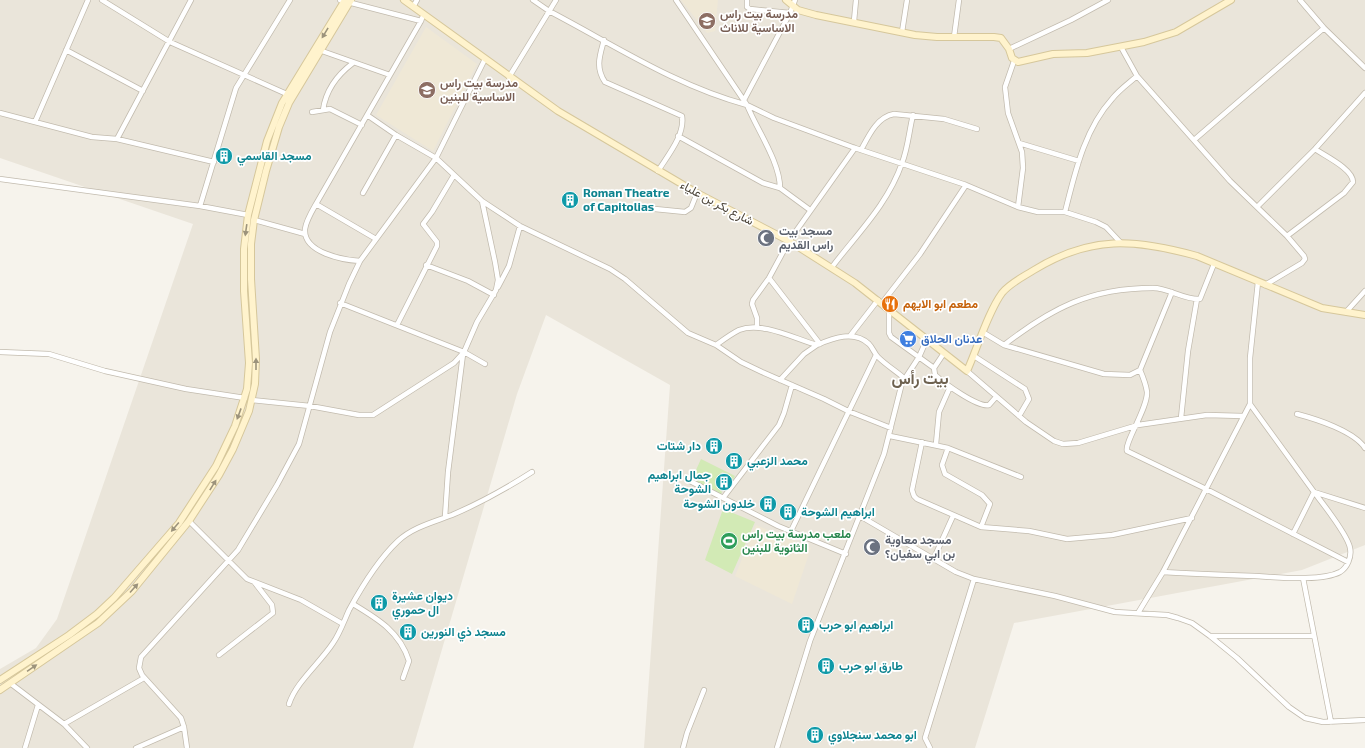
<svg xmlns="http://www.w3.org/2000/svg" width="1365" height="748" font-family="'Exo 2',Vazirmatn,sans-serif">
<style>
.residential{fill:#eae5da}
.education{fill:#efe8d6}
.green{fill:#d2eab5}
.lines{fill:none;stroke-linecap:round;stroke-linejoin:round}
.street-casing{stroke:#c2bbae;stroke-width:6}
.secondary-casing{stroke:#d6c79b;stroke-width:8}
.street{stroke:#fff;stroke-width:4.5}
.secondary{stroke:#fff3cd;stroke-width:6}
.oneway{fill:#9c937c}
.labels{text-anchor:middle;stroke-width:3.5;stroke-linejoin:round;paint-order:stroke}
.education-label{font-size:12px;font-weight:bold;fill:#785e54;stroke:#fff;text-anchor:start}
.culture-label{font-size:12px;font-weight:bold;fill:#0d838f;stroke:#fff;text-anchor:start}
.street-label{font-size:12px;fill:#4b4439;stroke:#fff}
.worship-label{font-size:12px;font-weight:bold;fill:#5b616d;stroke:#fff;text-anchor:start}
.food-label{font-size:12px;font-weight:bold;fill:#c56008;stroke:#fff;text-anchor:start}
.shop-label{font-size:12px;font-weight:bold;fill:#366cbe;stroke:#fff;text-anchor:start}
.leisure-label{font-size:12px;font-weight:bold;fill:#27864d;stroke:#fff;text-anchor:start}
.district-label{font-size:16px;font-weight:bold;fill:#6e6250;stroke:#fff}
</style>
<rect width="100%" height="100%" fill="#f6f3ec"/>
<path class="residential" d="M 0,0 L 1365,0 L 1365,545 L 1302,570 L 1014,623 L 975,748 L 644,748 L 670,385 L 546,315 L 517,394 L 413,748 L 0,748 L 0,669 L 36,648 L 57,619 L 193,224 L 0,158 Z"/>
<path class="education" d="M 681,0 L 718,0 L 715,31 L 707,33 Z
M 426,27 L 477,64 L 433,151 L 376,115 Z
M 756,525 L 811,548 L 792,604 L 735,576 Z"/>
<path class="green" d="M 701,459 L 735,476 L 732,482 L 731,476 L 722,472 L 716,486 L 722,492 L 721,495 L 691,481 Z
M 723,509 L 755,522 L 732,574 L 705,560 Z"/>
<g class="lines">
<defs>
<path id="street" d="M 102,0 L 170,42 L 289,95
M 340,0 L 421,21 L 422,18
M 533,0 L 549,11 C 614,45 676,86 747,105 C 757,130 780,162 780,188
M 676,0 L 747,105 L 774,118 L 855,148 L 966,185 L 1018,207 L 1038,212 L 1065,212 L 1096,222 L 1106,227 L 1121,243
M 747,0 L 747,7 L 750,9 L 790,13
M 1300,0 L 1324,28 L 1365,68
M 413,7 L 417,0
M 854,21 L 856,0
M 902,32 L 907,0
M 954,37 L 959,0
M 604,40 C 600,55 595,67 605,82 L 682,116 C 685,135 668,155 658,171
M 1121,47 L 1137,76 L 1230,181 L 1287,236 L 1304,256 L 1305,259 L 1302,263 L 1265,285
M 1009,49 L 1071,20 L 1108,0
M 66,50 L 143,91
M 322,51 L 390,75
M 1014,61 L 1005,87 L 1008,113 L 1022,152 L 1023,168 L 1018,207
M 509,77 L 556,0
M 744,100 L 790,13 L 795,0
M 323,110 C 326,89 337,75 353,63
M 312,112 L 330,109 L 362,125
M 0,113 L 92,137 L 117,139 L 214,162
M 367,115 L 396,135 L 436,158 L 482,201 L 520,226 L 610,269 L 625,279 L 688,333 L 716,345 L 741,362 L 762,372 L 824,399 L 848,411 L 891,428
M 35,122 L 88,0
M 678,136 L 763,183 L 780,188 L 810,210
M 117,139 L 191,0
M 1194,140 L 1324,28
M 1019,143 L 1079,161
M 861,150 C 869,135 877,117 894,114 L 944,119 L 977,129
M 0,179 L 200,206 L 248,215
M 363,193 L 396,135
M 316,204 L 376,239
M 200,206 L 236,88 L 290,0
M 1257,207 L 1315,149 L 1365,93
M 655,209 L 685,212 L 691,208 L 697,193
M 1065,212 C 1075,173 1084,130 1112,99 C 1119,90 1129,83 1137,76
M 254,220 L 305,234
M 1287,236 L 1344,193 L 1353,182 C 1353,169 1325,156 1315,149
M 360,261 C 344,260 303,253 305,229 C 306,221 312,211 316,204 L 421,21
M 426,265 L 468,281 L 494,295
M 832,267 C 857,234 888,204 902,163 C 908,148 909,131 913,115
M 769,278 L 820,344
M 498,287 L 509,266 L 520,226
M 1172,292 L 1140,370 C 1143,377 1146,384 1147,392 C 1148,408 1124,443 1127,451 L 1206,489 L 1348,562
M 340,303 L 464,352 L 485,364
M 882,303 L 920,254 L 966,185
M 889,309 L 889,333 L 891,337 L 934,368 L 944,353
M 1346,312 L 1365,291
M 397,325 L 437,246 L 437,242 L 423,224 L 432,212 L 454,175
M 757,328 L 757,318 L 752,304 L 753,300 L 769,278 L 789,241 L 855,148
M 984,333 L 1004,345 L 1104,374 L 1130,375 L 1140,370
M 850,336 L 878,300
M 716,345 C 723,340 731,334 739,330 C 762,321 795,339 817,345 C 833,338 854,330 869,344 C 873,348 874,353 878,357 C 886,365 896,371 904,378
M 1004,345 C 1052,308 1090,288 1153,288 C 1169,288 1184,300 1200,299 L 1214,264
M 0,352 L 49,354 L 105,371 L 186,389 L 245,398
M 974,356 L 1025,389 L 1029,399 L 1019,416
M 934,368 L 935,375 C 944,383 978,408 989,405 L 996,397
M 967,371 L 1026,422 L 1054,441 L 1063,444 L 1078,443 L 1138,425 L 1207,415 L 1243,416
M 780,380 L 804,354 L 817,345
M 252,400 L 310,406 L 359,415 L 373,415 L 454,363 L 464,352 L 477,322 L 496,290 L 498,280 L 495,262 L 482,201
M 1250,404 L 1314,492 L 1293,534
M 1297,414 C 1316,419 1354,431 1365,448
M 1181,418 L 1188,351 L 1197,299
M 890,436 L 948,448 L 1021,477
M 922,442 L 912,490 L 914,496 L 917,499 L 981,527 L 1029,531 L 1067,539 L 1112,535 L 1192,518
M 936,444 L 939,412 L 950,387
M 948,448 L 942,465 L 945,474 L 982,495 L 990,504 L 981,527
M 690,481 L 778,526 L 846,554
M 723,498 L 779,425 L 784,413 L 792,385
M 860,516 L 956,572 L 974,579 L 925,738 L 930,748
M 445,517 L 448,472 L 463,354
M 189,521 L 247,579 L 301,600 L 343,624
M 791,531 L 876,355
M 934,558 L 953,516
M 1163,572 C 1194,574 1224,575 1255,576 C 1276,577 1321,582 1340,572 C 1347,568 1352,557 1350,548 C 1348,535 1323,504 1314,492 L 1365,508
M 1303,578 L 1331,722
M 974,579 L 1055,596 L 1115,612 L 1167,615 L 1178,618 L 1192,623 L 1210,636 L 1237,658 L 1289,707 L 1305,718 L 1323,722 L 1365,720
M 353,604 C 378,619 400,632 409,661 L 403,678
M 1138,613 L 1163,572 L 1250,404 L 1250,358 L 1258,282
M 1210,636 L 1314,636
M 219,655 L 273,613 L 272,605 L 255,583
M 10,683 L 64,724 L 87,748
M 289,704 C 296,682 320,663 333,643 C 340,633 344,621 349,610 C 361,588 380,558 398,541 C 413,527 434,522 452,515 C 480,503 507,488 532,472
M 64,724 L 144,678
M 25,748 L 38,705
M 136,748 L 184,727
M 187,748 L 184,727 L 181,718 L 142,675 L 139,668 L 141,657 L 238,550 L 277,485 L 299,444 L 330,332 L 349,284 L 360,261 L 436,158 L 485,59
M 683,748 L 687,733 L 704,690
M 777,748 L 810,641 L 884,454 L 902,383 L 919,357 L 927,339"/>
<path id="secondary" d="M 404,0 L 558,111 L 697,193 L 789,241 L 855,283 L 967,371 C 977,349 988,312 1002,293 C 1010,283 1023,277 1034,270 C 1091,235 1135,239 1197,256 L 1322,308 L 1365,315
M 786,0 L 798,10 L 816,15 L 915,35 L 937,37 L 994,37 L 1001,38 L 1009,49 L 1012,58 L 1018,62 L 1053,54 L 1087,53 L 1144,42 L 1176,32 L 1231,0
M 0,680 L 69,635 L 97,614 L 114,598 L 179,523 L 216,466 L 235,426 L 247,389 L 249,363 L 244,291 L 244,249 L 248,215 L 267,141 L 282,103 L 345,0
M 0,690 L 98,623 L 132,591 L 189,521 L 219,475 L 233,449 L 249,411 L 255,384 L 256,359 L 251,279 L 251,244 L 254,220 L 266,171 L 279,127 L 289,103 L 351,0"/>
</defs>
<use href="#street" class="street-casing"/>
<use href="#secondary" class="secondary-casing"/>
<use href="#street" class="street"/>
<use href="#secondary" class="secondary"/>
</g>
<defs><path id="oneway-solid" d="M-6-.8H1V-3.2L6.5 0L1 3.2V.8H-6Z"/></defs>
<g class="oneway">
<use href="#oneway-solid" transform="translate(325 33) rotate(121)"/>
<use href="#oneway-solid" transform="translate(246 230) rotate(98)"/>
<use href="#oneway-solid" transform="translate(256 364) rotate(-90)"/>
<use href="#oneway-solid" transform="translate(239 414) rotate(110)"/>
<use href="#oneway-solid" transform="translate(213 485) rotate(-58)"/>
<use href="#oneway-solid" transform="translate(175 527) rotate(130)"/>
<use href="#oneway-solid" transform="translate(134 588) rotate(-48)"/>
<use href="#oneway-solid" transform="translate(32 668) rotate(-34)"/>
</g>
<defs>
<symbol id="school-disc" viewBox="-11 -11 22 22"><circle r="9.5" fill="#8d6e63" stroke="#fff"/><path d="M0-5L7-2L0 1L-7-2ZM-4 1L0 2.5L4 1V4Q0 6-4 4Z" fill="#fff"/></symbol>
<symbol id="building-disc" viewBox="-11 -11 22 22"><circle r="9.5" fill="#0f9aa8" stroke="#fff"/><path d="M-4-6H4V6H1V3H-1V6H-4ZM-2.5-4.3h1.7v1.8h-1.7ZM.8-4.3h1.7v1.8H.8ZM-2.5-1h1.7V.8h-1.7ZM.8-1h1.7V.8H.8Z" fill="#fff"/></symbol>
<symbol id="mosque-disc" viewBox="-11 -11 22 22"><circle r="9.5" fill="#6b7280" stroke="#fff"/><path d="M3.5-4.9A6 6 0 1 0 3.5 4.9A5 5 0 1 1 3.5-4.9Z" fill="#fff"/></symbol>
<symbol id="restaurant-disc" viewBox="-11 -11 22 22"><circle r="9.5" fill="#e8710a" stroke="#fff"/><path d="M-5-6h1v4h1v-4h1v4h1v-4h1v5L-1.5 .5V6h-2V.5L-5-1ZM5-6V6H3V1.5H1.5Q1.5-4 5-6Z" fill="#fff"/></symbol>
<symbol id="supermarket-disc" viewBox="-11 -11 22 22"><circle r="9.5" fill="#3f7fe0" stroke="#fff"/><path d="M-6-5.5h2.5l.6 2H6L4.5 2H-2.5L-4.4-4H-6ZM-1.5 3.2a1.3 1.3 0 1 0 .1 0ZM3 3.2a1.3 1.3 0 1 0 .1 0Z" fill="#fff"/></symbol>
<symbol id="stadium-disc" viewBox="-11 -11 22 22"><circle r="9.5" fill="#2e9e5b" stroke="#fff"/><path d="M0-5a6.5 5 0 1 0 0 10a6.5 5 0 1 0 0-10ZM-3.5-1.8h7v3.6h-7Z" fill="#fff"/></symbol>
</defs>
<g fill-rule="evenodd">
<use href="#school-disc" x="697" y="11" width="20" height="20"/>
<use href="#school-disc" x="417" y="80" width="20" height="20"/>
<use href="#building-disc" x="214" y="146" width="20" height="20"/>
<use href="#building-disc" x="560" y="190" width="20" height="20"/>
<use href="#mosque-disc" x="756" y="228" width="20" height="20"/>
<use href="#restaurant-disc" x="880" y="294" width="20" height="20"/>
<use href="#supermarket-disc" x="898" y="329" width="20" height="20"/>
<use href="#building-disc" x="704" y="436" width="20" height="20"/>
<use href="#building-disc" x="724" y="451" width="20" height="20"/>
<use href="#building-disc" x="714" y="472" width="20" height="20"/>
<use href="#building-disc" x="758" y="494" width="20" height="20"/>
<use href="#building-disc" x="778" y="502" width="20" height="20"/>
<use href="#stadium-disc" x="719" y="531" width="20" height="20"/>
<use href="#mosque-disc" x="862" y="537" width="20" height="20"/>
<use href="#building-disc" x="369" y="593" width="20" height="20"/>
<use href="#building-disc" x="796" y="615" width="20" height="20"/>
<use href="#building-disc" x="398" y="622" width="20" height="20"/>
<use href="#building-disc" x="816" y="656" width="20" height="20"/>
<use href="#building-disc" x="805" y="725" width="20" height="20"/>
</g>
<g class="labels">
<g class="education-label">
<text x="720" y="18">مدرسة بيت راس<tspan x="720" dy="14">الاساسية للاناث</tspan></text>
<text x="440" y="87">مدرسة بيت راس<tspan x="440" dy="14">الاساسية للبنين</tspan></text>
</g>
<g class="culture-label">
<text x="237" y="160">مسجد القاسمي</text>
<text x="583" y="197">Roman Theatre<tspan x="583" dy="14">of Capitolias</tspan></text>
<text x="701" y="450" text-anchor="end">دار شتات</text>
<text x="747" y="465">محمد الزعبي</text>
<text x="711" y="479" text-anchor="end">جمال ابراهيم<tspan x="711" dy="14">الشوحة</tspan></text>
<text x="755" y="508" text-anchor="end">خلدون الشوحة</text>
<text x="801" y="516">ابراهيم الشوحة</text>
<text x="392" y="600">ديوان عشيرة<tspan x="392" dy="14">ال حموري</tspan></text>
<text x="819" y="629">ابراهيم ابو حرب</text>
<text x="421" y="636">مسجد ذي النورين</text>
<text x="839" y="670">طارق ابو حرب</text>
<text x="828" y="739">ابو محمد سنجلاوي</text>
</g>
<g class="street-label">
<text transform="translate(717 203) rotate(28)" y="4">شارع بكر بن علياء</text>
</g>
<g class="worship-label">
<text x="779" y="235">مسجد بيت<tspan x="779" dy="14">راس القديم</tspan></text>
<text x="885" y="544">مسجد معاوية<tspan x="885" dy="14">بن ابي سفيان؟</tspan></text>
</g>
<g class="food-label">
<text x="903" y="308">مطعم ابو الايهم</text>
</g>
<g class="shop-label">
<text x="921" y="343">عدنان الحلاق</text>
</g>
<g class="leisure-label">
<text x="742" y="538">ملعب مدرسة بيت راس<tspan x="742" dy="14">الثانوية للبنين</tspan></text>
</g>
<g class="district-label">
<text x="920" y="384">بيت رأس</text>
</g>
</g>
</svg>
